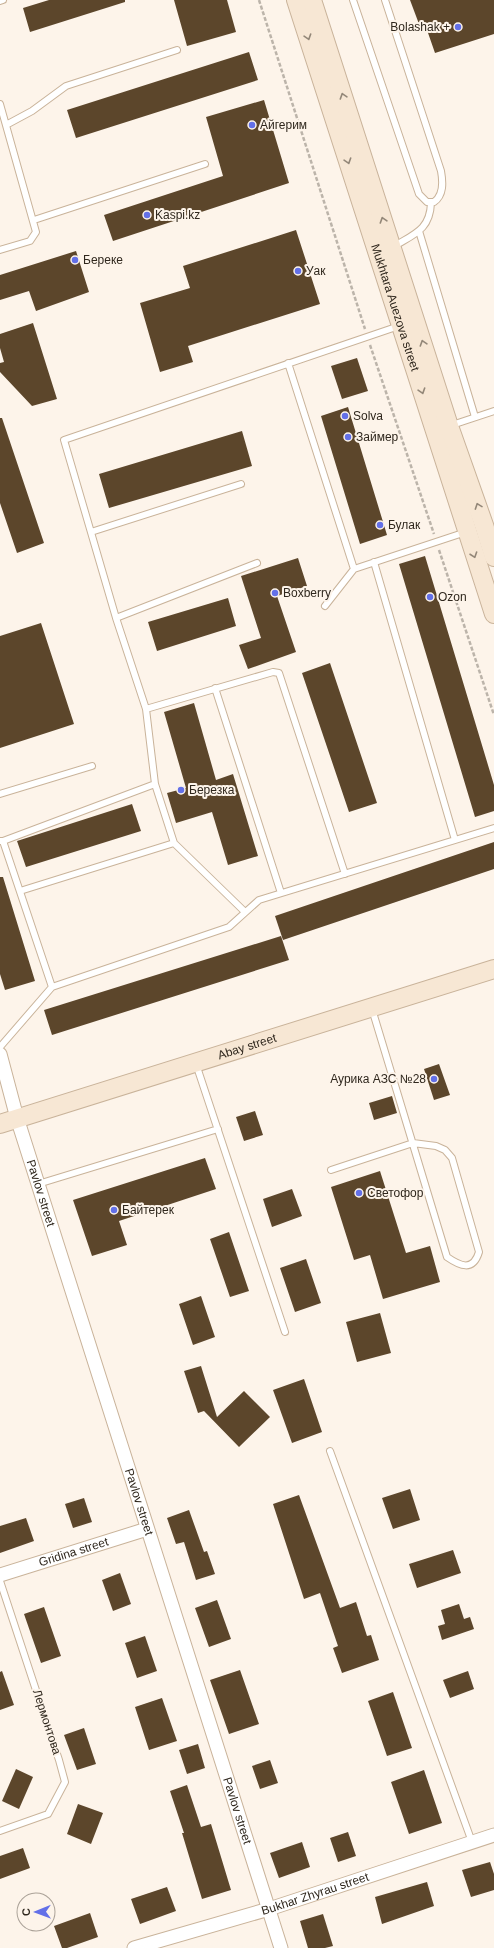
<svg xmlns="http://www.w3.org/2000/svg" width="494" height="1948" font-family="Helvetica,sans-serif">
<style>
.building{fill:#5c462b}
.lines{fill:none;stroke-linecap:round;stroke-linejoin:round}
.lane-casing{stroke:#c9b39a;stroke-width:8}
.street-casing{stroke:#c9b39a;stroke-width:15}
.secondary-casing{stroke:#c9b39a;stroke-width:20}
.path{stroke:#bcb4aa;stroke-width:2.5;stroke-dasharray:4 2;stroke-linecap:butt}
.lane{stroke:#fff;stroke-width:6}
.street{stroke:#fff;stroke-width:13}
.secondary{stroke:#f7e7d4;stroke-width:18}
.oneway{stroke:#938778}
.poi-dot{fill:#6370e8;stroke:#fdf4ea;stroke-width:1.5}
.labels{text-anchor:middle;stroke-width:4;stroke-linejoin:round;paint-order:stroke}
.poi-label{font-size:12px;fill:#2f271d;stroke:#fdf4ea;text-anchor:start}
.street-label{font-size:12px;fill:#2f271d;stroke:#fdf4ea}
</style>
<rect width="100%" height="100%" fill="#fdf4ea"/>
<path class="building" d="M 49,0 L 125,0 L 125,2 L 30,32 L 23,8 Z
M 174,0 L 227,0 L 236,32 L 187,46 Z
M 410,0 L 494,0 L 494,34 L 435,53 L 427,30 L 419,24 Z
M 249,52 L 258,80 L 76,138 L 67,110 Z
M 264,100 L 289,183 L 113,241 L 104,215 L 223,176 L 206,117 Z
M 296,230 L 320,304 L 188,346 L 193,362 L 160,372 L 140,303 L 190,288 L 183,266 Z
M 76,251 L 89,292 L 36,311 L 29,291 L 0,300 L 0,275 Z
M 33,323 L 57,399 L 32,406 L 0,372 L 0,363 L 4,362 L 0,348 L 0,334 Z
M 357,358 L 368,391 L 342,399 L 331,366 Z
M 348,407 L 387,535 L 360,544 L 321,416 Z
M 0,418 L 2,418 L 44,543 L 17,553 L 0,503 Z
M 242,431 L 252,466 L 109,508 L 99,474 Z
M 425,556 L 494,785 L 494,811 L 475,817 L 399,564 Z
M 298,558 L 307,586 L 277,596 L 296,652 L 248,669 L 239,645 L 261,638 L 241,576 Z
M 228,598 L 236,626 L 157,651 L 148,622 Z
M 41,623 L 74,724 L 0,748 L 0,636 Z
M 330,663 L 377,803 L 349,812 L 302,673 Z
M 194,703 L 216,780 L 233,774 L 258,856 L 228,865 L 212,812 L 176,823 L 167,793 L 186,788 L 164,712 Z
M 132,804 L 141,831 L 26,867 L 17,841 Z
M 494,842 L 494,869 L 283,940 L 275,916 Z
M 0,877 L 3,877 L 35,981 L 5,990 L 0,974 Z
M 281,936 L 289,960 L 52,1035 L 44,1010 Z
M 439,1064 L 450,1095 L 434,1100 L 424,1069 Z
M 392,1096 L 397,1113 L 374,1120 L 369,1103 Z
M 255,1111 L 263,1135 L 244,1141 L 236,1117 Z
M 205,1158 L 216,1189 L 119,1221 L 127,1245 L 92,1256 L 73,1200 Z
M 380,1171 L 406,1253 L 430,1246 L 440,1282 L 383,1299 L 370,1255 L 354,1260 L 331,1187 Z
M 292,1189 L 302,1216 L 272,1227 L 263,1199 Z
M 229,1232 L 249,1291 L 230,1297 L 210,1239 Z
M 306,1259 L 321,1303 L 295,1312 L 280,1268 Z
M 201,1296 L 215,1337 L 193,1345 L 179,1304 Z
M 380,1313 L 391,1353 L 357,1362 L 346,1322 Z
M 201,1366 L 217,1417 L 244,1391 L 270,1417 L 239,1447 L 204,1411 L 198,1413 L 184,1371 Z
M 304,1379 L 322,1432 L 292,1443 L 273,1390 Z
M 410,1489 L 420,1520 L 393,1529 L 382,1498 Z
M 299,1495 L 340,1608 L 356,1602 L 367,1636 L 371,1635 L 379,1660 L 342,1673 L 333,1648 L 338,1646 L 320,1593 L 304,1599 L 273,1504 Z
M 84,1498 L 92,1522 L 73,1528 L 65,1504 Z
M 189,1510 L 204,1552 L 207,1551 L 215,1574 L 196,1580 L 184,1542 L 176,1544 L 167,1518 Z
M 26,1518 L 34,1541 L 0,1553 L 0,1526 Z
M 453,1550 L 461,1573 L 417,1588 L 409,1564 Z
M 120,1573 L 131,1604 L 113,1611 L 102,1580 Z
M 217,1600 L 231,1639 L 209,1647 L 195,1608 Z
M 459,1604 L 464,1619 L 470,1617 L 474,1629 L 442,1640 L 438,1626 L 445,1624 L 441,1610 Z
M 44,1607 L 61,1656 L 41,1663 L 24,1614 Z
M 145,1636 L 157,1671 L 137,1678 L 125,1643 Z
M 240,1670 L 259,1724 L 229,1734 L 210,1680 Z
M 2,1671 L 14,1705 L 0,1710 L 0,1672 Z
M 468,1671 L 474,1689 L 450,1698 L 443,1680 Z
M 393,1692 L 412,1748 L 387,1756 L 368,1701 Z
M 162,1698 L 177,1741 L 149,1750 L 135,1707 Z
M 84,1728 L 96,1764 L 77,1770 L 64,1735 Z
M 198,1744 L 205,1768 L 187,1774 L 179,1750 Z
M 270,1760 L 278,1783 L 260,1789 L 252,1766 Z
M 16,1769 L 33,1777 L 19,1809 L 2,1801 Z
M 424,1770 L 442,1823 L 409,1834 L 391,1782 Z
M 187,1785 L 201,1827 L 211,1824 L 231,1890 L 202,1899 L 182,1833 L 184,1833 L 170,1791 Z
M 78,1804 L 103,1813 L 91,1844 L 67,1834 Z
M 348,1832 L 356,1856 L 338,1862 L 330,1838 Z
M 302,1842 L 310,1867 L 279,1878 L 270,1853 Z
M 23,1848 L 30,1868 L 0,1879 L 0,1856 Z
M 490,1862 L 494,1874 L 494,1890 L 471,1897 L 462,1870 Z
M 427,1882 L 434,1906 L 382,1924 L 375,1897 Z
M 167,1887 L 176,1911 L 140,1924 L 131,1899 Z
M 90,1913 L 98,1937 L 67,1948 L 62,1948 L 54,1926 Z
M 323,1914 L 333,1946 L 325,1948 L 308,1948 L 300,1921 Z"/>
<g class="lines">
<defs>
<path id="lane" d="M 353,0 L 419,194 L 427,202 L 434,202 C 444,195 443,182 441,171 L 385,0
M 0,1 L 3,0
M 0,104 L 36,232 L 30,241 L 0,250
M 6,125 L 32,111 L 66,86 L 177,50
M 34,220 L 205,164
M 419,231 L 475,417
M 393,247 C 414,234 430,230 431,203
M 288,363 L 354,569
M 452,425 L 494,411
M 91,532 L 241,484
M 374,562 L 455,840
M 325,606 L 354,569 L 466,532
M 116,618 L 257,563
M 215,688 L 281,893
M 146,709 L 273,672 L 279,673 L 345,874
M 155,784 L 146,709 L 116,618 L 64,440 L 399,326
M 0,794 L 92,766
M 0,841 L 3,841 L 52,987 L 229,927 L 259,900 L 494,828
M 3,841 L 155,784 L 174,843 L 245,912
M 20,891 L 174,843
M 0,1047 L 52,987
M 196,1064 L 285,1332
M 331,1170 L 413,1143 L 436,1146 L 445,1150 L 452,1158 L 479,1252 C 473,1272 460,1266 447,1257 L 372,1009
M 38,1184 L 218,1129
M 330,1451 L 472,1842
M 0,1581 L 59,1760 L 65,1782 L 48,1814 L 0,1831"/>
<g id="street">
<path id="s1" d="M 0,1054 L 17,1118 L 281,1948"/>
<path id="s2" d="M 0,1575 L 147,1529"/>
<path id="s3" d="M 134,1948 L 269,1909 L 494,1835"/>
</g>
<g id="secondary">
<path id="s4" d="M 296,0 L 494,614"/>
<path d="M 312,0 L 449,426 L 484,525 L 494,557"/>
<path id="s5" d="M 0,1124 L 494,969"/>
</g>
</defs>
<use href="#lane" class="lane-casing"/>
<use href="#street" class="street-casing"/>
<use href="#secondary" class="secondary-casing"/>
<path class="path" d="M 259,0 L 365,329
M 370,345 L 434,534
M 439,550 L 494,715"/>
<use href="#lane" class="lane"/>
<use href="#street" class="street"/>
<use href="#secondary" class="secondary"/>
</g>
<defs><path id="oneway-chevron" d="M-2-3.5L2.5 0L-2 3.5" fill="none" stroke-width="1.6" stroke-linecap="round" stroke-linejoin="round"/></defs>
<g class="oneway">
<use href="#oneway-chevron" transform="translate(308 37) rotate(72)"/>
<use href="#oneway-chevron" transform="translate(343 96) rotate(-108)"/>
<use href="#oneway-chevron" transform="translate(348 161) rotate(72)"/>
<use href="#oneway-chevron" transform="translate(383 220) rotate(-108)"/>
<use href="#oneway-chevron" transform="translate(423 343) rotate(-108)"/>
<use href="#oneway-chevron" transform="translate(422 391) rotate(72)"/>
<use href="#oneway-chevron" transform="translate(478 506) rotate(-110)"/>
<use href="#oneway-chevron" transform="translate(474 555) rotate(71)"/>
</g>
<g class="poi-dot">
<circle cx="458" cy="27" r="4"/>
<circle cx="252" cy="125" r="4"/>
<circle cx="147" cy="215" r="4"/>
<circle cx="75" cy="260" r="4"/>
<circle cx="298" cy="271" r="4"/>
<circle cx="345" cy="416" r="4"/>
<circle cx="348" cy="437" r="4"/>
<circle cx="380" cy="525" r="4"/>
<circle cx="275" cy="593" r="4"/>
<circle cx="430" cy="597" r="4"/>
<circle cx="181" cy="790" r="4"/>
<circle cx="434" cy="1079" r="4"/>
<circle cx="359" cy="1193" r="4"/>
<circle cx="114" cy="1210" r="4"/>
</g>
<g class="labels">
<g class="poi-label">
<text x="450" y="31" text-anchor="end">Bolashak +</text>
<text x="260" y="129">Айгерим</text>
<text x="155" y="219">Kaspi.kz</text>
<text x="83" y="264">Береке</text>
<text x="306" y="275">Уак</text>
<text x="353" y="420">Solva</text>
<text x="356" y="441">Займер</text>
<text x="388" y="529">Булак</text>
<text x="283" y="597">Boxberry</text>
<text x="438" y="601">Ozon</text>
<text x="189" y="794">Березка</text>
<text x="426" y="1083" text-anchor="end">Аурика АЗС №28</text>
<text x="367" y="1197">Светофор</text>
<text x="122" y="1214">Байтерек</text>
</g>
<g class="street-label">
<text dy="4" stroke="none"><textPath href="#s4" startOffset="323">Mukhtara Auezova street</textPath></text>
<text dy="4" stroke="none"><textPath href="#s5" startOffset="259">Abay street</textPath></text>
<text dy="4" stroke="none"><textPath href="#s1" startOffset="145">Pavlov street</textPath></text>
<text dy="4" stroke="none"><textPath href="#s1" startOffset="469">Pavlov street</textPath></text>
<text dy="4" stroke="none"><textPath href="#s2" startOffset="77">Gridina street</textPath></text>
<text transform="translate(47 1722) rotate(72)" y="4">Лермонтова</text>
<text dy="4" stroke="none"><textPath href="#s1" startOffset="793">Pavlov street</textPath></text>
<text dy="4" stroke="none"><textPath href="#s3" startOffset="189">Bukhar Zhyrau street</textPath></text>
</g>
</g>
<g transform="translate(36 1912) rotate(269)"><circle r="19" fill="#fdf4ea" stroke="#aba298"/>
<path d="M0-3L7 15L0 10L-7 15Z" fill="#6370e8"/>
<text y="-6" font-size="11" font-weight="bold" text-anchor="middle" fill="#2f271d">С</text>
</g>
</svg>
